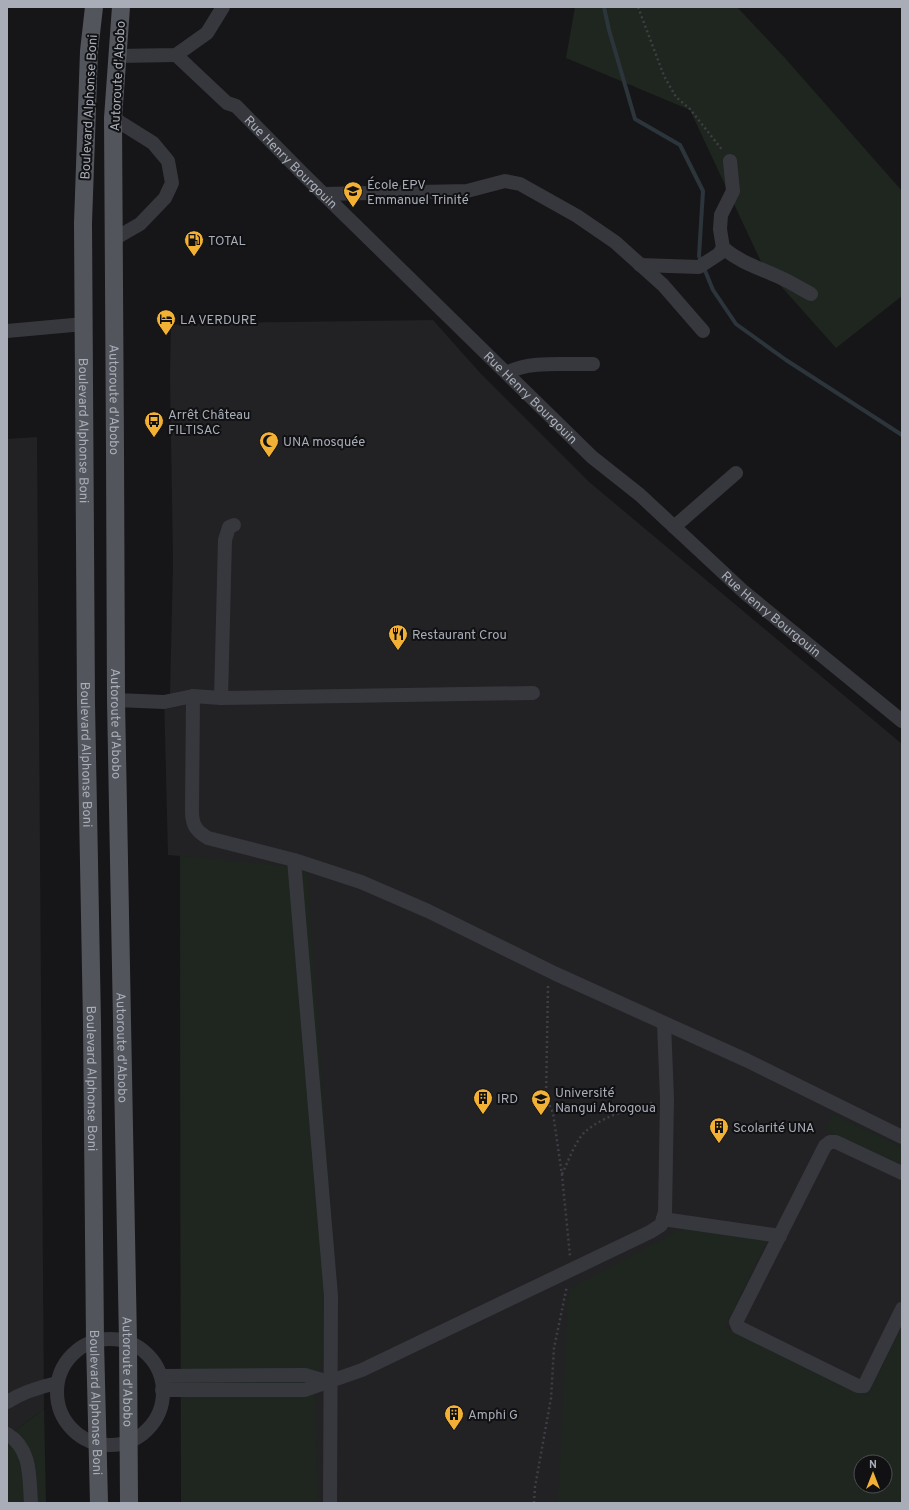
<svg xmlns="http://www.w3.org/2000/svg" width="909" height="1510" font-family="Overpass,sans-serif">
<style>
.built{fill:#222225;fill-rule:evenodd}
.green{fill:#1e261f;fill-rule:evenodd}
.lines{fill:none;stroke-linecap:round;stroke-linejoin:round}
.stream{stroke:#2c353c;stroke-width:4}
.path{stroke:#3d3f44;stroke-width:2.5;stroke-dasharray:2 3;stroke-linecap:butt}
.minor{stroke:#37383d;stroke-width:14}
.major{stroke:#53555c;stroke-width:18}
.labels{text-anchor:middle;stroke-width:4;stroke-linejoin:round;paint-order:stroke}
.street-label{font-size:13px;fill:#a8adb8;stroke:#111113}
.poi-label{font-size:13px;fill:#a8adb8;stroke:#111113;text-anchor:start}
</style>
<rect width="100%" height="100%" fill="#161618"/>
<path class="built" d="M 433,320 L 482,375 L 588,481 L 902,744 L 902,1503 L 181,1503 L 180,856 L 168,855 L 164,695 L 170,695 L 173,562 L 170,375 L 171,325 L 212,323 ZM 861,1462 L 885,1462 L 885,1486 L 861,1486 Z
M 37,437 L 44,1409 L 7,1437 L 7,439 Z"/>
<path class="green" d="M 575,7 L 737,7 L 784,57 L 902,191 L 902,296 L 836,348 L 763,266 L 690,110 L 566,58 Z
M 180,856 L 307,868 L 337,1295 L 315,1394 L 318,1503 L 181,1503 Z
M 832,1114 L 902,1147 L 902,1165 L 826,1130 Z
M 684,1228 L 767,1241 L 725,1327 L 868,1395 L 902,1326 L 902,1503 L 558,1503 L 569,1289 ZM 861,1462 L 885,1462 L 885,1486 L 861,1486 Z
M 44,1409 L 46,1503 L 7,1503 L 7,1437 Z"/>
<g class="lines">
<path class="stream" d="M 604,7 L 609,30 L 635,119 L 680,145 L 703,191 L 699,256 L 713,290 L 736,324 L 786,360 L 902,435"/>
<path class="path" d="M 638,7 L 664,76 L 676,97 L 690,109 L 723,151
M 548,986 L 546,1097 L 553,1113 L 562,1175 L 570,1256
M 562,1174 C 568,1162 576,1139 586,1131 C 605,1115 631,1109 655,1102
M 534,1503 L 535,1487 L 551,1398 L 554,1348 L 567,1286"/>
<g class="minor">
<path id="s1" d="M 176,55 L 227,103 L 236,106 L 302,173 L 592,457 L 640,495 L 744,592 L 902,721"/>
<path d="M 117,56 L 176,55 L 207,33 L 223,7"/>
<path d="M 113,118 L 153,143 L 168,161 L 172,183 L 165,198 L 140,224 L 114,239"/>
<path d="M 323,194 L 467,191 L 505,181 L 520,184 L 577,216 L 615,242 L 663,285 L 703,331"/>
<path d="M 723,248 C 741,263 760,268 781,278 C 791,282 801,289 811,294"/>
<path d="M 640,265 L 699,267 L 719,254 L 723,248 L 720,229 L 721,215 L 733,191 L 730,161"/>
<path d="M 7,331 L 84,324"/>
<path d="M 507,373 C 528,360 568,365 593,364"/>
<path d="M 674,527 L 736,473"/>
<path d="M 193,696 L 192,811 C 192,825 196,831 208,838 L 294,860 L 361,882 L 428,911 L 556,974 L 746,1060 L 902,1137"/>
<path d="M 221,698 L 225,540 L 229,527 L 234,525"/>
<path d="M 116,700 L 164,702 L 193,696 L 221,698 L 533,693"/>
<path d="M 294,860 L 331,1296 L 330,1503"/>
<path d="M 902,1173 L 836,1142 L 830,1142 L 825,1146 L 736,1322 L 738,1327 L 858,1386 L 864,1386 L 902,1309"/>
<path d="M 663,1219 L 780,1236"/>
<circle cx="110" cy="1392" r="53"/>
<path d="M 161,1376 L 305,1375 L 329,1382"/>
<path d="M 162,1390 L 305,1390 L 362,1370 L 650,1232 L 661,1225 L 665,1212 L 667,1099 L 664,1023"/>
<path d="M 7,1402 C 23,1392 39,1387 57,1383"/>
<path d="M 7,1434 C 32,1449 29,1477 31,1503"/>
</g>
<g class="major">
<path id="s2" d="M 94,7 L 89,51 L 83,223 L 86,703 L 92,1023 L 95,1341 L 99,1503"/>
<path id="s3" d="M 121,7 L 113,118 L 115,450 L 116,700 L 128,1342 L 129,1503"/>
</g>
</g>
<defs>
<symbol id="school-pin" viewBox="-11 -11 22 30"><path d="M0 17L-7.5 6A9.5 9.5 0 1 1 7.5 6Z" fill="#f2b134" stroke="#111113"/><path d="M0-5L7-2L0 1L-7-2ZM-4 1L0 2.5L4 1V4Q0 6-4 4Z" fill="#111"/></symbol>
<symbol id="fuel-pin" viewBox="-11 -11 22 30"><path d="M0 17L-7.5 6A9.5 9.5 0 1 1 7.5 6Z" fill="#f2b134" stroke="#111113"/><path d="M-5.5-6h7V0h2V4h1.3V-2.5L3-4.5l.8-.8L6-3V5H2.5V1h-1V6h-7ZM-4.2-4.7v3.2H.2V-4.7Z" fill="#111"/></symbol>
<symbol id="hotel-pin" viewBox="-11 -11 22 30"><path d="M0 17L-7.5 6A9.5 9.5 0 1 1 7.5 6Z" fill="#f2b134" stroke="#111113"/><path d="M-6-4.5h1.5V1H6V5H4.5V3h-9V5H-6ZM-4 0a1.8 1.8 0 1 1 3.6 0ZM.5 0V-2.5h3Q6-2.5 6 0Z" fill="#111"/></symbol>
<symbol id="bus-pin" viewBox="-11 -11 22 30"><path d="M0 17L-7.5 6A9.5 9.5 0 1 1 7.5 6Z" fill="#f2b134" stroke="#111113"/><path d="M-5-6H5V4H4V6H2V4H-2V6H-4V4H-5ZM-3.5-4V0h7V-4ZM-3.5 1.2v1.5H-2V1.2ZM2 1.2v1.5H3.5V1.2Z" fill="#111"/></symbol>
<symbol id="mosque-pin" viewBox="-11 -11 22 30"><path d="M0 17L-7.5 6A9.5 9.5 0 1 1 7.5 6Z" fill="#f2b134" stroke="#111113"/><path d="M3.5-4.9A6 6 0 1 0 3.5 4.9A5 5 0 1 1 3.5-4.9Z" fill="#111"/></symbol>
<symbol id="restaurant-pin" viewBox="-11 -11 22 30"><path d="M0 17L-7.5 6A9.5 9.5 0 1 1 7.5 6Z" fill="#f2b134" stroke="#111113"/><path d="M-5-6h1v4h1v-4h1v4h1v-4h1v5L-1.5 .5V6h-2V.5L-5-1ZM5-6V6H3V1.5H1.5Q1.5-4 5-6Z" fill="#111"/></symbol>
<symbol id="building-pin" viewBox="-11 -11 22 30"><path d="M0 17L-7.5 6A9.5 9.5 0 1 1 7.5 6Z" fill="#f2b134" stroke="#111113"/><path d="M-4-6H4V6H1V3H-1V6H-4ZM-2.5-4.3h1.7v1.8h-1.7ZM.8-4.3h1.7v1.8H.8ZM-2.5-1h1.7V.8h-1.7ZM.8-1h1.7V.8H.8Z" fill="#111"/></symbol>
<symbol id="university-pin" viewBox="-11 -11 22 30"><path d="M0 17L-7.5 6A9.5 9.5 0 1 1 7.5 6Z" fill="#f2b134" stroke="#111113"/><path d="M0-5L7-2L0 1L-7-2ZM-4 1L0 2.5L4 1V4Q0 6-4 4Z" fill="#111"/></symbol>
</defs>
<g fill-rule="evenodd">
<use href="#school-pin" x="342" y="180" width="22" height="30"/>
<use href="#fuel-pin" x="183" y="229" width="22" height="30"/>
<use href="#hotel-pin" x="155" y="308" width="22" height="30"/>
<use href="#bus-pin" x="143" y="410" width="22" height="30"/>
<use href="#mosque-pin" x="258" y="430" width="22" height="30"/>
<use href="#restaurant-pin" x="387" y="623" width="22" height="30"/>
<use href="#building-pin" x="472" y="1087" width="22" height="30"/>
<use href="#university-pin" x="530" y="1088" width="22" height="30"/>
<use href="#building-pin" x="708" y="1116" width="22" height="30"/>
<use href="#building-pin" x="443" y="1403" width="22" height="30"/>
</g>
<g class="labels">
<g class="street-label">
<text transform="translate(117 76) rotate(-87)" y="5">Autoroute d'Abobo</text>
<text transform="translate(88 107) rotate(-87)" y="5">Boulevard Alphonse Boni</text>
<text dy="5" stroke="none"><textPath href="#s1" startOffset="158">Rue Henry Bourgouin</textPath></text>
<text dy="5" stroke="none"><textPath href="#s1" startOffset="494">Rue Henry Bourgouin</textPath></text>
<text dy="5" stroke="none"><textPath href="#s3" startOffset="393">Autoroute d'Abobo</textPath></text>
<text dy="5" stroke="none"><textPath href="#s2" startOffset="424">Boulevard Alphonse Boni</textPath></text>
<text dy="5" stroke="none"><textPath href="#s1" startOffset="818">Rue Henry Bourgouin</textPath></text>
<text dy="5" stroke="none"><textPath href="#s3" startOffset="717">Autoroute d'Abobo</textPath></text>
<text dy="5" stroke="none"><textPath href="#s2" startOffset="748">Boulevard Alphonse Boni</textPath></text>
<text dy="5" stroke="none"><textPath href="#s3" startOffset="1041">Autoroute d'Abobo</textPath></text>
<text dy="5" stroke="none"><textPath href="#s2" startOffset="1072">Boulevard Alphonse Boni</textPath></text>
<text dy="5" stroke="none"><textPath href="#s3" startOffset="1365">Autoroute d'Abobo</textPath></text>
<text dy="5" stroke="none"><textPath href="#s2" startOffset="1396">Boulevard Alphonse Boni</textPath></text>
</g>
<g class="poi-label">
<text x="367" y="189">École EPV<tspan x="367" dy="15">Emmanuel Trinité</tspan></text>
<text x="208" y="245">TOTAL</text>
<text x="180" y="324">LA VERDURE</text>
<text x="168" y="419">Arrêt Château<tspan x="168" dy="15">FILTISAC</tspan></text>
<text x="283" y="446">UNA mosquée</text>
<text x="412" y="639">Restaurant Crou</text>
<text x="555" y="1097">Université<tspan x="555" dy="15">Nangui Abrogoua</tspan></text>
<text x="497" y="1103">IRD</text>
<text x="733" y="1132">Scolarité UNA</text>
<text x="468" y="1419">Amphi G</text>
</g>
</g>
<rect width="909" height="1510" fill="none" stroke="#a8adb8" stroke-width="16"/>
<g transform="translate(873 1474)"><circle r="19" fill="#111113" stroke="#4d4f55"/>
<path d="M0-3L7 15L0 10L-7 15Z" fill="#f2b134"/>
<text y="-6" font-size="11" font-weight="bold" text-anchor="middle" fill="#a8adb8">N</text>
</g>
</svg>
